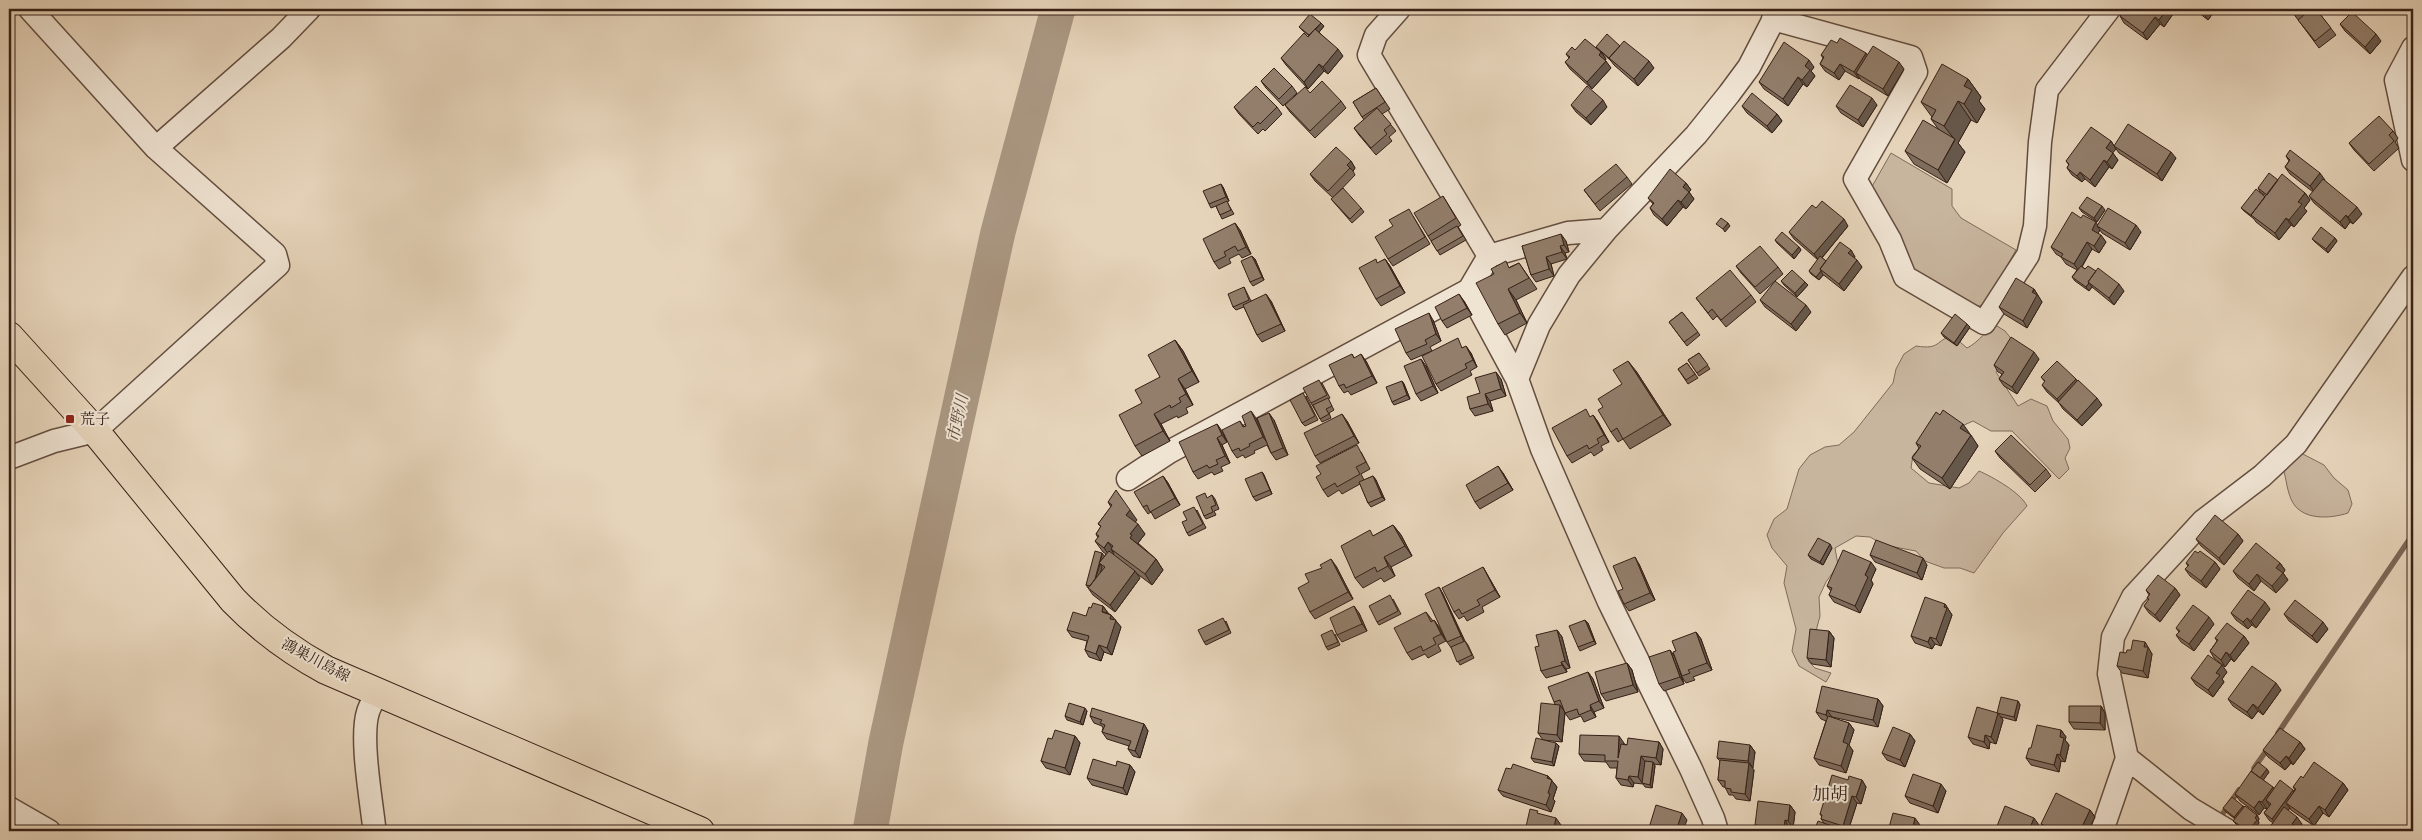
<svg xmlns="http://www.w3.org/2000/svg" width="2422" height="840" font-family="'IM FELL Great Primer','Noto Serif JP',serif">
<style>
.green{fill:#c8b59e;stroke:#806a5a}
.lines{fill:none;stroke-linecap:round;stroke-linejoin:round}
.stream{stroke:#7c6757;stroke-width:5.5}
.river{stroke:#aa9782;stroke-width:35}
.minor-casing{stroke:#634d3f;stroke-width:25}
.major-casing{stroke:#372016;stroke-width:30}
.minor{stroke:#efe3d2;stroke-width:22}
.major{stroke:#e6d4ba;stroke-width:28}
.wall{fill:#7e6c5c;stroke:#372016}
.shaded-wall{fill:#66584b;stroke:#372016}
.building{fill:#927e6b;stroke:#372016}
.poi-dot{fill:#8f2418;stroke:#efe3d2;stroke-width:2}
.labels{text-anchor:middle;stroke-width:4;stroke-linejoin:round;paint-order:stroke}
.poi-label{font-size:15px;fill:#372016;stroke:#efe3d2;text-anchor:start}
.street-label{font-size:15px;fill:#372016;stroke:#efe3d2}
.water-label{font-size:16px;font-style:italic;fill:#5f4a3c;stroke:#efe3d2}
.quarter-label{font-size:18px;fill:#372016;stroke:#efe3d2}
</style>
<rect width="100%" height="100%" fill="#e6d4ba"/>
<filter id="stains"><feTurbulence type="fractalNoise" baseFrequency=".004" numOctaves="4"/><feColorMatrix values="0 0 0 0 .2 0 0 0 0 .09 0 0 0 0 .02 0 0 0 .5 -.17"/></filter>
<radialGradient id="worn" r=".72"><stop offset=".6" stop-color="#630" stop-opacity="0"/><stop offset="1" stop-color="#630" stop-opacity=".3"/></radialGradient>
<path class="green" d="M 1891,153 L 1952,189 L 1952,206 L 1961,218 L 2016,250 L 1987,302 L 1979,306 L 1970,304 L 1909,268 L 1870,190 Z
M 1997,326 L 2005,331 L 2013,341 L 1996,372 L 2018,406 L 2031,399 L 2047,406 L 2053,421 L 2068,439 L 2070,448 L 2065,458 L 2069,469 L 2059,479 L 2012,431 L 1991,431 L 1973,421 L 1925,443 L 1913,455 L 1911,468 L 1929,483 L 1959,488 L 1969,483 L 1979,471 C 1993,477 2021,493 2027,506 L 2003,533 L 1974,573 L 1960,568 L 1944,568 L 1925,561 L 1916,551 L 1884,545 L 1870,537 L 1856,536 L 1835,548 L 1838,565 L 1826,582 L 1819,597 L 1820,616 L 1808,661 L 1815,668 L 1831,673 L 1826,682 L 1799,666 L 1792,651 L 1796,629 L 1784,583 L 1787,566 L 1772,548 L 1767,535 L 1774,519 L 1787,509 L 1799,469 L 1810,455 L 1825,447 L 1839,445 L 1854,432 L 1893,383 L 1896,369 L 1904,354 L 1916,346 C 1942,350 1934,340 1953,336 L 1967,348 C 1981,341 1985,329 1997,326 Z
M 2299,452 L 2324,465 L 2334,478 L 2348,490 L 2352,504 L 2348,513 C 2330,519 2300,521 2291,499 C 2286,487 2286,476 2282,464 Z"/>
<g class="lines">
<path class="stream" d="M 2278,733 L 2413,534
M 2254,768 L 2269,747
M 2219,819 L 2239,790"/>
<path class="river" d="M 870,831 L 886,742 L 998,232 L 1058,9"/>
<defs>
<path id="minor" d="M 1399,9 L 1376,35 L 1369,55 L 1489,256
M 1773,19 L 1911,57 L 1916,72 L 1855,179 L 1890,240 L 1905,277 L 1984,323 L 2028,255 L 2035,226 L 2040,142 L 2047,90 L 2109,9
M 2413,48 L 2396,80 L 2413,160
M 156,148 L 281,38 L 309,9
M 1469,290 L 1517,379
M 9,458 L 54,441 L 95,431 L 278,265 L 275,254 L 156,148 L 30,9
M 1128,479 L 1169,452 L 1469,290 L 1489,256 L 1568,233 L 1606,230
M 2127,758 L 2191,809 L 2228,831
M 9,808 L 49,831
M 374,826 C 371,799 360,737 368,712 C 370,705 375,698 378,691
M 1717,831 L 1713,818 L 1691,769 L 1609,602 L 1542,449 L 1517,379 L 1539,325 L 1569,275 L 1606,230 L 1696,135 L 1729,94 L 1749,67 L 1779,9
M 2102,831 L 2127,758 L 2109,674 L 2113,637 L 2133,597 L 2203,521 L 2262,476 L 2296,444 L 2413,277"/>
<path id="major" d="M 9,336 L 95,431 L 233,600 C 261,629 291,651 326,670 L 700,831"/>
</defs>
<use href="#minor" class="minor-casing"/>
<use href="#major" class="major-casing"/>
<use href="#minor" class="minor"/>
<use href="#major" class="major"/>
</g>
<path class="wall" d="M 2125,9 L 2171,9 L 2170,10 L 2173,14 L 2164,27 L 2160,24 L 2147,40 L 2124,23 L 2120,16 Z
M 2194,9 L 2216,9 L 2208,20 Z
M 2290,9 L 2316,9 L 2336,35 L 2319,48 Z
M 1321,23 L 1324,26 L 1319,32 L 1343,56 L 1328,74 L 1324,71 L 1308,89 L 1286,65 L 1281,58 L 1309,36 L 1302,30 L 1299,27 Z
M 2340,24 L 2381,41 L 2370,54 L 2345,31 Z
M 1837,43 L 1866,53 L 1867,55 L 1904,69 L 1888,96 L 1861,80 L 1860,78 L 1859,79 L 1845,71 L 1839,80 L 1825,71 L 1820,64 L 1823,58 L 1821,55 Z
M 1620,46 L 1654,68 L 1638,86 L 1614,65 L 1611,61 L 1599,50 L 1596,47 Z
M 1575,50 L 1601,52 L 1606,59 L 1605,61 L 1611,68 L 1592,89 L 1570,69 L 1565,62 L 1569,58 L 1566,54 Z
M 1814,67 L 1811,71 L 1815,76 L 1807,87 L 1803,84 L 1788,106 L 1764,89 L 1759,82 Z
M 1968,79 L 1981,97 L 1979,101 L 1985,109 L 1977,123 L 1971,120 L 1958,143 L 1965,152 L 1947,183 L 1914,164 L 1905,151 L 1939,130 L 1931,119 L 1932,117 L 1921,102 Z
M 1261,81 L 1292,86 L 1297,93 L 1283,106 L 1266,88 Z
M 1376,88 L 1390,109 L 1382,114 L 1396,131 L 1389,137 L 1392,141 L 1376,155 L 1359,135 L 1354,128 L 1364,120 L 1353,102 Z
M 1310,93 L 1341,101 L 1346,108 L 1315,138 L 1290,112 L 1285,105 Z
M 1571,105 L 1607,107 L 1591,125 L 1576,112 Z
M 1877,105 L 1863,127 L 1841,113 L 1836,106 Z
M 1742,106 L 1777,114 L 1782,121 L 1772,133 L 1747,113 Z
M 1234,107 L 1277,107 L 1282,114 L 1265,131 L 1263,129 L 1258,134 L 1239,114 Z
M 2393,131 L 2398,138 L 2395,142 L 2399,148 L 2374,171 L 2354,150 L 2349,143 Z
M 2111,141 L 2114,146 L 2176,158 L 2162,181 L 2119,153 L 2116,149 L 2112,153 L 2118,160 L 2112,169 L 2109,167 L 2095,187 L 2085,179 L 2082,182 L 2072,175 L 2067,168 L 2069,165 L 2066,161 Z
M 2286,156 L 2324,180 L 2362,214 L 2353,224 L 2350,222 L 2345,229 L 2314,203 L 2309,196 L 2313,192 L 2290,174 L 2285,167 L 2289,161 Z
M 1351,161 L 1355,168 L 1353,171 L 1355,175 L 1333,198 L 1315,181 L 1310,174 Z
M 1627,177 L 1632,184 L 1600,211 L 1584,190 Z
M 2278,180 L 2305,193 L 2310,200 L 2304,208 L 2307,211 L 2294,227 L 2291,225 L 2279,240 L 2256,222 L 2254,219 L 2244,211 L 2241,208 L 2265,197 L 2266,196 L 2260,192 L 2258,188 Z
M 1686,183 L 1691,190 L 1689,192 L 1694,199 L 1686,209 L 1683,207 L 1667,226 L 1654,215 L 1650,208 L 1653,204 L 1648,198 Z
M 1223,187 L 1229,201 L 1227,202 L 1234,214 L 1222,219 L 1216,206 L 1211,208 L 1209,204 Z
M 1443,196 L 1461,225 L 1458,227 L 1466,240 L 1440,255 L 1428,236 Z
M 1331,199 L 1361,208 L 1364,212 L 1352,223 Z
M 1816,208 L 1848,226 L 1822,258 L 1826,261 L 1851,250 L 1855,257 L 1854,258 L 1862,267 L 1844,291 L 1825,276 L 1823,275 L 1819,280 L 1811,274 L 1809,271 L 1818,260 L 1794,239 L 1789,232 Z
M 2079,208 L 2105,210 L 2097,222 L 2082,212 Z
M 1413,216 L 1430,244 L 1393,266 L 1388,259 Z
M 2081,218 L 2098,225 L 2141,232 L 2130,250 L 2102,233 L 2100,230 L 2098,233 L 2106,242 L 2099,253 L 2092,249 L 2082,267 L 2124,291 L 2114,305 L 2092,287 L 2089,291 L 2075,281 L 2072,277 L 2077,270 L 2066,264 L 2061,257 L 2056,254 L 2051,247 Z
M 1240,230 L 1251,254 L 1242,258 L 1239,254 L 1229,259 L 1231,263 L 1219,269 L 1214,262 Z
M 2335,238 L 2337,241 L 2328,253 L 2315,242 L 2312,239 Z
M 1775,240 L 1799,247 L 1801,250 L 1794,259 L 1777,243 Z
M 1566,241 L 1569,252 L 1565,253 L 1567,259 L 1551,264 L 1554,276 L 1536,282 L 1531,275 L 1522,246 Z
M 1255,259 L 1264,280 L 1253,286 L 1250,282 Z
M 1385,259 L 1390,266 L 1405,293 L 1381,306 L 1376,299 L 1378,263 Z
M 1519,263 L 1537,289 L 1516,300 L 1527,323 L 1505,335 L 1498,324 L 1510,267 Z
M 1736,266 L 1778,267 L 1783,274 L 1760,294 L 1741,273 Z
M 1781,281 L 1805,282 L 1808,285 L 1797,297 L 1784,285 Z
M 1244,287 L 1251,301 L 1271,301 L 1285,331 L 1262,342 L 1257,335 L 1244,307 L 1236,310 L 1233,307 Z
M 2034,289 L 2042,302 L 2027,328 L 2004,314 L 1999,307 Z
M 1751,295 L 1756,302 L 1726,327 L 1717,316 L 1713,320 L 1696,298 Z
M 1760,300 L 1811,312 L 1796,331 L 1765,307 Z
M 1464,301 L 1472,315 L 1447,328 L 1442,321 Z
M 1682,312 L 1700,335 L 1687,346 L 1669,322 Z
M 1433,320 L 1441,341 L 1430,347 L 1432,351 L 1411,360 L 1406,353 Z
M 1970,327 L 1957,346 L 1944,337 L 1941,333 Z
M 1175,340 L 1183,351 L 1199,382 L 1185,389 L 1193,405 L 1186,408 L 1188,413 L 1178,418 L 1177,416 L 1161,424 L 1170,441 L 1142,456 L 1135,446 L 1160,377 Z
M 1463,347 L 1471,353 L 1477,367 L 1470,371 L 1472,375 L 1441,391 L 1436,384 Z
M 1699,353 L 1710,369 L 1699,376 L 1688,360 Z
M 1352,354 L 1354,358 L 1366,361 L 1377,383 L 1351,395 L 1348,391 L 1344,393 L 1339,386 Z
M 2039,359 L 2017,394 L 2004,386 L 1999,379 L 2002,374 L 1998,372 L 1994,365 Z
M 1687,363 L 1698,378 L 1688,384 L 1678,369 Z
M 1426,366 L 1438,393 L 1421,401 L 1416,394 Z
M 1636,371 L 1671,425 L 1630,449 L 1623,439 L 1618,442 L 1611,432 L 1603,407 L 1622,384 Z
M 2041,377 L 2077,381 L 2102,405 L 2082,426 L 2063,409 L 2059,403 L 2047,392 L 2042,385 L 2045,382 Z
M 1501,379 L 1506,396 L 1490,401 L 1493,411 L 1475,416 L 1470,409 L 1480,393 Z
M 1402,381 L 1404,384 L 1410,399 L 1394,405 L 1392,402 Z
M 1322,383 L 1330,398 L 1328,399 L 1334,410 L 1329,413 L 1331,418 L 1322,422 L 1311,403 Z
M 1306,396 L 1318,420 L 1305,426 L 1302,423 Z
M 1593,415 L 1598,422 L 1609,442 L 1601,446 L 1603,450 L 1594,456 L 1591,452 L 1572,463 L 1567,456 L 1591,417 Z
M 1256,418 L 1263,432 L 1274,420 L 1288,455 L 1276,460 L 1271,453 L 1267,445 L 1254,451 L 1255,453 L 1245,458 L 1243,455 L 1237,458 L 1232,451 L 1240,421 L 1244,427 Z
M 1347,421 L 1359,443 L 1320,463 L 1315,456 Z
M 1217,424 L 1227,442 L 1222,445 L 1230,463 L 1221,467 L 1223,471 L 1214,475 L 1212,472 L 1198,479 L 1193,472 Z
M 1970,434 L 1970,435 L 1978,446 L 1950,489 L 1920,469 L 1912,458 L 1919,448 L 1916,443 Z
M 1995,451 L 2046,469 L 2051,476 L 2035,492 L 2000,458 Z
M 1361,452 L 1370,469 L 1361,474 L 1364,480 L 1373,476 L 1376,480 L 1385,500 L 1371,507 L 1368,503 L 1360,484 L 1342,494 L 1339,490 L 1328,497 L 1323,490 Z
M 1262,472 L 1264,475 L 1272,494 L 1256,501 L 1253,497 Z
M 1503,473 L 1513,490 L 1480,509 L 1475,502 Z
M 1163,476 L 1168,483 L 1180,505 L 1155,519 L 1151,512 L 1148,514 L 1143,507 Z
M 1212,495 L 1215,499 L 1219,509 L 1214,511 L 1216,515 L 1206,519 L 1204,516 L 1208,498 Z
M 1108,502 L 1137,520 L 1135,522 L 1145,534 L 1138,543 L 1156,559 L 1163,570 L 1152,585 L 1136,573 L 1140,578 L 1115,612 L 1093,595 L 1086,585 L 1106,554 L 1103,552 L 1095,541 L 1098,538 L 1096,534 L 1101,527 L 1098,524 L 1111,507 Z
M 1197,510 L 1206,528 L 1189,536 L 1187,533 L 1187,520 Z
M 1393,525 L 1401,535 L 1412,556 L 1391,567 L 1395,576 L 1384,582 L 1381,578 L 1363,588 L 1355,578 L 1373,536 Z
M 2238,534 L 2243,541 L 2224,565 L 2201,546 L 2196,539 Z
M 1832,548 L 1823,565 L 1811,559 L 1808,555 Z
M 1870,555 L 1927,565 L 1922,580 L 1875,562 Z
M 2215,562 L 2220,569 L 2206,588 L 2190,576 L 2185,569 L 2188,566 L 2186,563 Z
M 2280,563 L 2285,570 L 2283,573 L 2288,580 L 2276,593 L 2261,581 L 2254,591 L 2238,578 L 2233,571 Z
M 1639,564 L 1655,600 L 1629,611 L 1624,604 L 1623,589 Z
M 1336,566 L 1353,599 L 1315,619 L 1310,612 L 1309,582 Z
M 1483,567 L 1487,574 L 1500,597 L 1482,607 L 1484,612 L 1467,621 L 1464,616 L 1459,619 L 1454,612 Z
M 1876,569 L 1871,580 L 1873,584 L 1860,613 L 1834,602 L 1829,595 L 1831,591 L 1827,586 Z
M 1439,587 L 1443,594 L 1465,641 L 1468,645 L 1474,658 L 1460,665 L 1452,649 L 1447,642 Z
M 2175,588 L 2180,595 L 2160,622 L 2149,613 L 2144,606 L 2149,600 L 2147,598 L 2149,595 L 2146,590 Z
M 1393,599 L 1401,614 L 1379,625 L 1377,622 Z
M 1945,604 L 1952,615 L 1941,646 L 1935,644 L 1932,649 L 1915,643 L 1911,636 Z
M 1103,606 L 1108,613 L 1111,615 L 1121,627 L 1112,655 L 1104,652 L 1101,661 L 1089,657 L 1085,650 L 1087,641 L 1072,637 L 1067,630 L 1086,616 L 1091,608 Z
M 2270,609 L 2256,628 L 2252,625 L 2248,629 L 2236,620 L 2231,613 Z
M 1426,612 L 1433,621 L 1434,620 L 1439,627 L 1446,641 L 1438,645 L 1441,651 L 1428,658 L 1425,654 L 1412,660 L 1407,653 Z
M 1359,613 L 1367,631 L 1342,642 L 1337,635 Z
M 2284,614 L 2328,629 L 2317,643 L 2289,621 Z
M 1585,620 L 1588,623 L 1596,644 L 1580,651 L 1578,647 Z
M 1226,621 L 1231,633 L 1206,645 L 1204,642 Z
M 2214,624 L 2194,651 L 2181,642 L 2176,635 L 2179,632 L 2176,628 Z
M 1557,630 L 1562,637 L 1570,668 L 1566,669 L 1567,672 L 1546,678 L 1541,671 L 1539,646 Z
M 1829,631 L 1834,638 L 1831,667 L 1812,664 L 1807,658 Z
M 1696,632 L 1701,639 L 1712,670 L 1693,677 L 1695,680 L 1686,683 L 1682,677 L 1684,684 L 1664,691 L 1659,684 L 1674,656 L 1676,651 Z
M 1335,634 L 1340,645 L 1328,650 L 1326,647 Z
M 2244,636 L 2249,643 L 2234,662 L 2231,659 L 2225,667 L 2214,658 L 2210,651 L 2217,641 L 2215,638 Z
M 2145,642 L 2152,654 L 2148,678 L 2122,673 L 2117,666 L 2126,653 Z
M 1627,663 L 1632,670 L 1638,692 L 1606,701 L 1601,694 Z
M 1588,672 L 1593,679 L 1604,708 L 1594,712 L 1596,717 L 1584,722 L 1581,716 L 1570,720 L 1565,713 L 1562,742 L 1543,740 L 1538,733 L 1555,704 L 1554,702 Z
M 2227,672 L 2222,679 L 2224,682 L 2213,697 L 2196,685 L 2191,678 Z
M 2281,690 L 2263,715 L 2258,711 L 2252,719 L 2233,706 L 2228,699 Z
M 1878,699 L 1883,706 L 1878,727 L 1832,717 L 1832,718 L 1849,723 L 1854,730 L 1849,745 L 1853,751 L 1846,773 L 1819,765 L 1814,758 L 1826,721 L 1821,719 L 1816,712 Z
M 2018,701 L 2020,705 L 2016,721 L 2001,717 L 2003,720 L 1996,744 L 1990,742 L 1989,749 L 1973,744 L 1968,737 L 1997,713 Z
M 2101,706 L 2105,713 L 2105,730 L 2074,729 L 2069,722 Z
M 1087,711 L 1083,725 L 1067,720 L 1065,716 Z
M 1090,716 L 1144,724 L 1148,731 L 1140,758 L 1133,756 L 1128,749 L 1129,746 L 1107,739 L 1102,732 L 1103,728 L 1102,726 L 1094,723 Z
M 2061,730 L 2066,737 L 2065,740 L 2069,745 L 2065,762 L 2061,761 L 2059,772 L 2031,765 L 2026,758 L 2031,748 Z
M 1910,734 L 1915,741 L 1905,767 L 1887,760 L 1882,753 Z
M 1075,736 L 1080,743 L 1070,775 L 1046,768 L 1041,761 L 1052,739 Z
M 1659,742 L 1663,749 L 1661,765 L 1654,764 L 1655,766 L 1652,788 L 1645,787 L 1643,784 L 1634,783 L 1633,787 L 1621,785 L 1616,778 L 1617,768 L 1610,768 L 1606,762 L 1584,761 L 1579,754 L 1624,743 L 1624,744 L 1627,745 Z
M 2300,742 L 2305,749 L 2293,765 L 2291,763 L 2285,770 L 2268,757 L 2263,750 Z
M 1750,745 L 1755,752 L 1752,768 L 1754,770 L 1750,801 L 1736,799 L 1733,795 L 1729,795 L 1725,787 L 1723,787 L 1718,780 L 1720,761 L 1717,758 Z
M 1559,746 L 1554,766 L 1534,762 L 1531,758 Z
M 1130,765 L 1135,772 L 1127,795 L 1092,785 L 1087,778 L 1116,766 Z
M 1511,769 L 1548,776 L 1557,787 L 1553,799 L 1555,801 L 1551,812 L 1503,796 L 1498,790 Z
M 2269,772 L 2263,780 L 2274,789 L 2294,791 L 2295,790 L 2293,787 L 2303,778 L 2343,783 L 2348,790 L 2329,817 L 2323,813 L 2314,826 L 2291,810 L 2290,808 L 2288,810 L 2302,824 L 2298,830 L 2299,831 L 2267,831 L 2273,823 L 2269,820 L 2264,813 L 2267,809 L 2264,808 L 2259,815 L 2240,801 L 2235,794 Z
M 1848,780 L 1862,780 L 1866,787 L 1861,804 L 1857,803 L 1848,831 L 1814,831 L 1824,823 L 1821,819 L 1822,817 L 1820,814 Z
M 1946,791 L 1938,813 L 1910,803 L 1905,796 Z
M 1790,805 L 1795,812 L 1793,828 L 1789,827 L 1789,831 L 1748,831 L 1758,829 L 1755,825 Z
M 2243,806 L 2257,815 L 2259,819 L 2258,821 L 2259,823 L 2253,831 L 2245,831 L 2236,824 L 2233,821 L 2235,819 L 2226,812 L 2223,808 Z
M 2090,810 L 2095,817 L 2088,831 L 2047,831 L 2041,824 Z"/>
<path class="shaded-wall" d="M 2167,9 L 2171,9 L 2170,10 L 2173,14 L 2164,27 L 2159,20 Z
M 2206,9 L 2216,9 L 2208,20 L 2203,13 Z
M 2155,17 L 2160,24 L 2147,40 L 2143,33 Z
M 1321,23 L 1324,26 L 1313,40 L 1310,36 Z
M 2376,34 L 2381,41 L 2370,54 L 2365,47 Z
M 1338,49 L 1343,56 L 1328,74 L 1323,67 Z
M 1601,52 L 1606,59 L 1604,62 L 1599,55 Z
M 1866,53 L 1870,60 L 1856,73 L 1860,78 L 1859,79 L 1854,72 Z
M 1809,60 L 1814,67 L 1811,71 L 1815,76 L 1807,87 L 1802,80 L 1805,66 Z
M 1606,61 L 1611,68 L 1592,89 L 1587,82 Z
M 1649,61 L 1654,68 L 1638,86 L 1634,79 Z
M 1899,62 L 1904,69 L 1888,96 L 1883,89 Z
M 1319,64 L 1324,71 L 1308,89 L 1304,82 Z
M 1840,64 L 1845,71 L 1839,80 L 1834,73 Z
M 1798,77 L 1803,84 L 1788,106 L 1783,99 Z
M 1968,79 L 1981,97 L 1979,101 L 1985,109 L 1977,123 L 1964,104 L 1964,86 Z
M 1872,98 L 1877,105 L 1863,127 L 1858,120 Z
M 1603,100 L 1607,107 L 1591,125 L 1586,118 Z
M 1958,101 L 1971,120 L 1958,143 L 1965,152 L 1947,183 L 1938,170 L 1955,140 L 1944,126 Z
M 1777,114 L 1782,121 L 1772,133 L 1767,126 Z
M 2111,141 L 2116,149 L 2111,155 L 2106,148 Z
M 2171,152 L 2176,158 L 2162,181 L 2157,174 Z
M 2113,153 L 2118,160 L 2112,169 L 2107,162 Z
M 2104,160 L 2109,167 L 2095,187 L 2090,180 Z
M 1351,161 L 1355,168 L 1353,171 L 1347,165 Z
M 2080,172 L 2085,179 L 2082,182 L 2077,176 Z
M 2320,173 L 2325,180 L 2315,193 L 2310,186 Z
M 1686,183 L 1691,190 L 1689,192 L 1694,199 L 1686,209 L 1681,202 L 1683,187 Z
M 1221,184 L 1223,187 L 1229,201 L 1226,197 Z
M 2305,193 L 2310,200 L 2304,208 L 2307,211 L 2294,227 L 2289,220 L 2298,202 Z
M 1678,200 L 1683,207 L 1667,226 L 1662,219 Z
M 2102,206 L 2105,210 L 2097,222 L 2094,218 Z
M 2357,207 L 2362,214 L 2353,224 L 2348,217 Z
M 2346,215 L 2350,222 L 2345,229 L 2340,222 Z
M 2286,218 L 2291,225 L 2279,240 L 2275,233 Z
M 1844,219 L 1848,226 L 1819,261 L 1814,254 Z
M 2096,222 L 2099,228 L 2097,226 L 2100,230 L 2096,237 L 2092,230 Z
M 1235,223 L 1240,230 L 1251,254 L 1246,247 Z
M 1728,223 L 1730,226 L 1725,232 L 1723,229 Z
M 2136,225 L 2141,232 L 2130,250 L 2125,243 Z
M 1561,234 L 1566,241 L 1569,252 L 1564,245 Z
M 2101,235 L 2106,242 L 2099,253 L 2094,246 Z
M 2335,238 L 2337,241 L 2328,253 L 2326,249 Z
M 2087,242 L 2092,249 L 2079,271 L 2074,264 Z
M 1560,246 L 1565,253 L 1567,259 L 1562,252 Z
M 1799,247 L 1801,250 L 1794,259 L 1792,255 Z
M 1851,250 L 1855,257 L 1853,260 L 1848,253 Z
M 1252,256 L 1255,259 L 1264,280 L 1262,277 Z
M 1546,257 L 1551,264 L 1554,276 L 1549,269 Z
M 1385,259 L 1390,266 L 1405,293 L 1400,286 Z
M 1857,260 L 1862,267 L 1844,291 L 1839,284 Z
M 1821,271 L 1823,275 L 1819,280 L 1816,277 Z
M 1805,282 L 1808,285 L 1797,297 L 1795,293 Z
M 2089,283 L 2092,287 L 2089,291 L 2086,287 Z
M 2119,284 L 2124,291 L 2114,305 L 2109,298 Z
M 1508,289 L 1516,300 L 1527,323 L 1520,313 Z
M 2034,289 L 2042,302 L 2027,328 L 2023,321 Z
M 1266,294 L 1271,301 L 1285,331 L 1281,324 Z
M 1459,294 L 1464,301 L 1472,315 L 1467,308 Z
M 1806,305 L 1811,312 L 1796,331 L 1791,324 Z
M 1429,313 L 1433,320 L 1441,341 L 1436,334 Z
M 1967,324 L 1970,327 L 1957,346 L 1954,343 Z
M 1175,340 L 1183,351 L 1199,382 L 1192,371 Z
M 1466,346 L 1471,353 L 1477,367 L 1473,360 Z
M 2034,352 L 2039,359 L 2017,394 L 2012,387 Z
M 1361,354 L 1366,361 L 1377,383 L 1372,376 Z
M 1421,359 L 1426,366 L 1438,393 L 1433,386 Z
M 1628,361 L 1636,371 L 1671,425 L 1663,415 Z
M 1496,372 L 1501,379 L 1506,396 L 1501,389 Z
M 1178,379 L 1185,389 L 1193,405 L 1186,394 Z
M 2076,379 L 2081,386 L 2062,406 L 2057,399 Z
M 1402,381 L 1404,384 L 1410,399 L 1407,395 Z
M 1485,394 L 1490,401 L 1493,411 L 1488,404 Z
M 2097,398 L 2102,405 L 2082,426 L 2077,420 Z
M 1251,411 L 1256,418 L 1268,444 L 1263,437 Z
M 1269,413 L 1274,420 L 1288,455 L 1283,448 Z
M 1154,414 L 1161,424 L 1170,441 L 1163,431 Z
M 1342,414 L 1347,421 L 1359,443 L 1354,436 Z
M 1593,415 L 1598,422 L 1609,442 L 1604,435 Z
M 1217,424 L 1222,431 L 1227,442 L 1222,435 Z
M 1963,424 L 1970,434 L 1967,438 L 1960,428 Z
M 1971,435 L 1978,446 L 1950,489 L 1942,478 Z
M 1217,438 L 1222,445 L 1230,463 L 1225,456 Z
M 1498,466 L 1503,473 L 1513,490 L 1508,483 Z
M 1262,472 L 1264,475 L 1272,494 L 1270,490 Z
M 1163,476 L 1168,483 L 1180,505 L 1175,498 Z
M 1373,476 L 1376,480 L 1385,500 L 1382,497 Z
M 1130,510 L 1137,520 L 1133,525 L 1126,515 Z
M 1138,524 L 1145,534 L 1138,543 L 1139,545 L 1130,538 L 1130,534 Z
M 1393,525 L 1401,535 L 1412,556 L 1405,546 Z
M 2238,534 L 2243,541 L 2224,565 L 2219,558 Z
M 1108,542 L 1115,552 L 1111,549 L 1114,554 L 1111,558 L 1104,548 Z
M 1830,544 L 1832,548 L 1823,565 L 1820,562 Z
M 1102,553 L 1105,557 L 1100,564 Z
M 1384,557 L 1391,567 L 1395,576 L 1388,566 Z
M 1635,557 L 1639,564 L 1655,600 L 1650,593 Z
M 1923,558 L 1927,565 L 1922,580 L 1917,573 Z
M 1156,559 L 1163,570 L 1152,585 L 1145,574 Z
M 1331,559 L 1336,566 L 1353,599 L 1348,592 Z
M 1871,562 L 1876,569 L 1871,580 L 1873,584 L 1860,613 L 1855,606 L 1865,575 Z
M 2215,562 L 2220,569 L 2206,588 L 2201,581 Z
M 2280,563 L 2285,570 L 2283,573 L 2288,580 L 2276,593 L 2272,586 L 2276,568 Z
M 1100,564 L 1102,567 L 1096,591 L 1093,587 Z
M 1483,567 L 1487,574 L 1500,597 L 1495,590 Z
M 1135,571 L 1140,578 L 1115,612 L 1110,605 Z
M 2257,574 L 2261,581 L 2254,591 L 2249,584 Z
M 1439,587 L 1443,594 L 1465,643 L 1461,636 Z
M 2175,588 L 2180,595 L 2160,622 L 2155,615 Z
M 2265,602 L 2270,609 L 2256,628 L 2251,621 Z
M 1945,604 L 1952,615 L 1941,646 L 1936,639 Z
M 1103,606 L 1108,613 L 1102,612 Z
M 1354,606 L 1359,613 L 1367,631 L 1362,624 Z
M 1111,615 L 1121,627 L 1112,655 L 1107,648 L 1110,619 Z
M 2209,617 L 2214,624 L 2194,651 L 2189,644 Z
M 2247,618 L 2252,625 L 2248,629 L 2243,622 Z
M 1434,620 L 1439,627 L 1446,641 L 1441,634 Z
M 1585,620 L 1588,623 L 1596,644 L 1594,641 Z
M 2323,622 L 2328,629 L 2317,643 L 2312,636 Z
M 1557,630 L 1562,637 L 1570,668 L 1565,661 Z
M 1829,631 L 1834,638 L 1831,667 L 1826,660 Z
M 1696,632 L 1701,639 L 1712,670 L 1707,663 Z
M 2244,636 L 2249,643 L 2234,662 L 2230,655 Z
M 1930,637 L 1935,644 L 1932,649 L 1928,642 Z
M 2145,642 L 2152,654 L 2148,678 L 2143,671 L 2144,647 Z
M 1099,645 L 1104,652 L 1101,661 L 1096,654 Z
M 1670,650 L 1675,657 L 1684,684 L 1680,677 Z
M 2226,652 L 2231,659 L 2225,667 L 2221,660 Z
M 1561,662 L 1566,669 L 1567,672 L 1562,665 Z
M 1627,663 L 1632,670 L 1638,692 L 1633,685 Z
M 2222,665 L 2227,672 L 2222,679 L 2224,682 L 2213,697 L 2208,690 L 2216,673 Z
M 1588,672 L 1593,679 L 1604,708 L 1599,701 Z
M 2276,683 L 2281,690 L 2263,715 L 2258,708 Z
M 1878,699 L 1883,706 L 1878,727 L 1873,720 Z
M 2018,701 L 2020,705 L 2016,721 L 2014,717 Z
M 2253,704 L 2258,711 L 2252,719 L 2247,712 Z
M 1560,705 L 1565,712 L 1562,742 L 1557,735 Z
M 1590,705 L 1594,712 L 1596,717 L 1591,710 Z
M 2101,706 L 2105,713 L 2105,730 L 2100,723 Z
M 1085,708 L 1087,711 L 1083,725 L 1080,722 Z
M 1827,710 L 1832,717 L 1831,722 L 1826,715 Z
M 1998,713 L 2003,720 L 1996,744 L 1991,737 Z
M 1849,723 L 1854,730 L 1849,745 L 1853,751 L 1846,773 L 1841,766 L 1843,742 Z
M 1144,724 L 1148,731 L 1140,758 L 1135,751 Z
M 2061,730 L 2066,737 L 2065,740 L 2069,745 L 2065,762 L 2060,755 L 2060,737 Z
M 1910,734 L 1915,741 L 1905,767 L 1900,760 Z
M 1985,735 L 1990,742 L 1989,749 L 1984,742 Z
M 1075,736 L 1080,743 L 1070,775 L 1065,768 Z
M 1619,736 L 1624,743 L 1623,765 L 1618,758 Z
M 1659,742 L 1663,749 L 1661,765 L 1656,758 Z
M 2300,742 L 2305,749 L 2293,765 L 2289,758 Z
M 1556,743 L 1559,746 L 1554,766 L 1552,762 Z
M 1750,745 L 1755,752 L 1753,768 L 1748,761 Z
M 2057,754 L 2061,761 L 2059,772 L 2054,765 Z
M 1641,756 L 1646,763 L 1643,784 L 1638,777 Z
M 2286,756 L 2291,763 L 2285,770 L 2280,763 Z
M 1653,762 L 1655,766 L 1652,788 L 1650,785 Z
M 1749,763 L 1754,770 L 1750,801 L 1745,794 Z
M 1130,765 L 1135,772 L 1127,795 L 1123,788 Z
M 2267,769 L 2269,772 L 2262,782 L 2260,778 Z
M 1548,776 L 1557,787 L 1553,799 L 1555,801 L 1551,812 L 1546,805 L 1548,793 L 1547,778 Z
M 1629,776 L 1634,783 L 1633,787 L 1628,780 Z
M 1862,780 L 1866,787 L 1861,804 L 1856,797 Z
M 2343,783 L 2348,790 L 2329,817 L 2325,810 Z
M 1941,784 L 1946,791 L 1938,813 L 1933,806 Z
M 2273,787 L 2278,794 L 2266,800 L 2270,806 L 2267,809 L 2262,802 Z
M 2293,790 L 2298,797 L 2286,803 L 2290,808 L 2277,826 L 2272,819 Z
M 1852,796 L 1857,803 L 1848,831 L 1846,831 L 1843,826 Z
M 2259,801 L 2264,808 L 2259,815 L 2254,808 Z
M 1790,805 L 1795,812 L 1793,828 L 1788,821 Z
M 2243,806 L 2246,809 L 2237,820 L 2234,817 Z
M 2319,806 L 2323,813 L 2314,826 L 2309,819 Z
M 2090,810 L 2095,817 L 2088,831 L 2080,831 Z
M 1682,813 L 1687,820 L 1683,831 L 1676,831 Z
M 2257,815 L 2259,819 L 2258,821 L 2259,823 L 2253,831 L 2248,831 Z
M 2297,817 L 2302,824 L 2298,830 L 2299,831 L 2292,831 L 2292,824 Z
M 1556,818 L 1561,825 L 1560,831 L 1553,831 Z
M 1915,818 L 1920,825 L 1919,831 L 1912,831 Z
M 2034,818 L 2039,825 L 2036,831 L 2029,831 L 2029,830 Z
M 1785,820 L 1789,827 L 1789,831 L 1786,831 L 1784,828 Z"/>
<path class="building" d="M 2125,9 L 2167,9 L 2159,20 L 2155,17 L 2143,33 L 2120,16 Z
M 2198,9 L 2206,9 L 2203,13 Z
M 2291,9 L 2300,9 L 2295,14 Z
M 2311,9 L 2316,9 L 2331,28 L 2315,41 L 2298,20 Z
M 2352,12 L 2376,34 L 2365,47 L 2340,24 Z
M 1310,14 L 1321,23 L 1309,35 L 1299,27 Z
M 1315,29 L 1338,49 L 1323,67 L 1319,64 L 1304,82 L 1281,58 L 1304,33 L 1308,37 Z
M 1607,34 L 1620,46 L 1609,58 L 1596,47 Z
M 1840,38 L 1866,53 L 1854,72 L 1840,64 L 1834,73 L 1820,64 L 1824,57 L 1821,55 L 1831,40 L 1837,43 Z
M 1585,39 L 1601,52 L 1599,55 L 1606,61 L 1587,82 L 1565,62 L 1570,57 L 1566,54 L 1572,47 L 1575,50 Z
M 1624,41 L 1649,61 L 1634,79 L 1609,58 Z
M 1784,42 L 1809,60 L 1805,66 L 1810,70 L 1802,80 L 1798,77 L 1783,99 L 1759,82 Z
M 1873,46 L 1899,62 L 1883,89 L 1856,73 Z
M 1942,64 L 1968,79 L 1964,86 L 1972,90 L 1964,104 L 1958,101 L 1944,126 L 1931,119 L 1936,110 L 1921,102 Z
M 1274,68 L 1292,86 L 1279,99 L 1261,81 Z
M 1322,81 L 1341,101 L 1310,131 L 1285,105 L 1305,87 L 1310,93 Z
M 1850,85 L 1872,98 L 1858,120 L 1836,106 Z
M 1256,86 L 1277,107 L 1260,124 L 1258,122 L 1253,127 L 1234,107 Z
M 1587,86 L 1603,100 L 1586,118 L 1571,105 Z
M 1376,88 L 1385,102 L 1362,117 L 1353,102 Z
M 1752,93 L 1777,114 L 1767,126 L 1742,106 Z
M 1377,108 L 1391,124 L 1384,130 L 1387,134 L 1371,148 L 1354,128 Z
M 2379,116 L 2393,131 L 2389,135 L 2394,141 L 2369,164 L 2349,143 Z
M 1923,120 L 1955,139 L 1938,170 L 1905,151 Z
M 2128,124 L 2171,152 L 2157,174 L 2114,146 Z
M 2091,127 L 2111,141 L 2106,148 L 2113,153 L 2107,162 L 2104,160 L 2090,180 L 2080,172 L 2077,176 L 2067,168 L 2069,164 L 2066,161 Z
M 1336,147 L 1351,161 L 1347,165 L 1350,168 L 1328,191 L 1310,174 Z
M 2290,150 L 2320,173 L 2310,186 L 2285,167 L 2290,160 L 2286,156 Z
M 1616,164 L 1627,177 L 1595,204 L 1584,190 Z
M 1670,169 L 1686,183 L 1683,187 L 1689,192 L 1681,202 L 1678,200 L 1662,219 L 1650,208 L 1654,203 L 1648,198 Z
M 2269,173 L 2278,180 L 2267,195 L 2258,188 Z
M 2282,174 L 2305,193 L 2298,202 L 2302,204 L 2289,220 L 2286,218 L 2275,233 L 2251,215 Z
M 2323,179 L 2357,207 L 2348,217 L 2346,215 L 2340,222 L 2309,196 Z
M 1221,184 L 1226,197 L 1209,204 L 1203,191 Z
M 1343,188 L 1361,208 L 1350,219 L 1331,199 Z
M 2256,189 L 2265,197 L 2251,215 L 2252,216 L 2241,208 Z
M 1443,196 L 1456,218 L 1428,236 L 1414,213 Z
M 2087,197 L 2102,206 L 2094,218 L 2079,208 Z
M 1227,201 L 1231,210 L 1220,215 L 1216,206 Z
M 1822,201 L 1844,219 L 1814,254 L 1789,232 L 1812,205 L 1816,208 Z
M 2108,208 L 2136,225 L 2125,243 L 2097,226 Z
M 1409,209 L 1425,237 L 1388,259 L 1375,237 L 1393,226 L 1389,220 Z
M 2072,212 L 2081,218 L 2083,215 L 2096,222 L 2092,230 L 2101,235 L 2094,246 L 2087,242 L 2074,264 L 2061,257 L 2063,254 L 2051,247 Z
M 1721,218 L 1728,223 L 1723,229 L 1716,224 Z
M 1235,223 L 1246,247 L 1238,251 L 1235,246 L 1224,252 L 1226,256 L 1214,262 L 1203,239 Z
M 1457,226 L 1463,236 L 1437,251 L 1431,241 Z
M 2321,227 L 2335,238 L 2326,249 L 2312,239 Z
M 1782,232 L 1799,247 L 1792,255 L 1775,240 Z
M 1561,234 L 1564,245 L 1560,246 L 1562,252 L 1546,257 L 1549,269 L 1531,275 L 1522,246 Z
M 1840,242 L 1851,250 L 1848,253 L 1857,260 L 1839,284 L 1820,269 Z
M 1760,246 L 1778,267 L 1755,287 L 1736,266 Z
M 1252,256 L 1262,277 L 1250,282 L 1241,261 Z
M 1820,256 L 1826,261 L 1820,269 L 1821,271 L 1816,277 L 1809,271 Z
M 1376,259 L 1377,263 L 1385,259 L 1400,286 L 1376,299 L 1359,268 Z
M 1506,261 L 1509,268 L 1519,263 L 1529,278 L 1508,289 L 1520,313 L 1498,324 L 1476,283 L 1494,274 L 1491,269 Z
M 2081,266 L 2085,269 L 2088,266 L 2096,271 L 2088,282 L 2089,283 L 2086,287 L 2072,277 Z
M 2098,268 L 2119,284 L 2109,298 L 2088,282 Z
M 1730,270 L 1751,295 L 1721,320 L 1712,309 L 1708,313 L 1696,298 Z
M 1792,270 L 1805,282 L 1795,293 L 1781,281 Z
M 2016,278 L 2034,289 L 2032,292 L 2037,295 L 2023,321 L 1999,307 Z
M 1775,281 L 1806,305 L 1791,324 L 1760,300 Z
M 1244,287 L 1249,300 L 1233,307 L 1228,294 Z
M 1266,294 L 1281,324 L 1257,335 L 1243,305 Z
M 1459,294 L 1467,308 L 1442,321 L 1435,307 Z
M 1682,312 L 1698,332 L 1684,342 L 1669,322 Z
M 1429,313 L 1436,334 L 1425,340 L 1427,344 L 1406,353 L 1395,329 Z
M 1955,314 L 1967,324 L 1954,343 L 1941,333 Z
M 2011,337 L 2034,352 L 2012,387 L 1999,379 L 2004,372 L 1994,365 Z
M 1458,338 L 1462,348 L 1466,346 L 1473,360 L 1465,364 L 1467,368 L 1436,384 L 1422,356 Z
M 1175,340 L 1192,371 L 1178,379 L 1186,394 L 1179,398 L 1181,402 L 1171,408 L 1170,405 L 1154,414 L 1163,431 L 1135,446 L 1119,415 L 1142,403 L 1135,390 L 1160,377 L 1148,355 Z
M 1699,353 L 1708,365 L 1697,373 L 1688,360 Z
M 1352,354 L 1354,358 L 1361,354 L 1372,376 L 1346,388 L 1344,384 L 1339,386 L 1329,365 Z
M 1421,359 L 1433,386 L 1416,394 L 1404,366 Z
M 1628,361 L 1663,415 L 1623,439 L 1617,428 L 1611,432 L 1598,410 L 1603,407 L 1598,399 L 1622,384 L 1613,370 Z
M 2057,361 L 2076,379 L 2057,399 L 2042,385 L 2045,381 L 2041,377 Z
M 1687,363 L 1695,374 L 1686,380 L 1678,369 Z
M 1496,372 L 1501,389 L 1485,394 L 1488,404 L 1470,409 L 1467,397 L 1480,393 L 1475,378 Z
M 1319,380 L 1327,395 L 1311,403 L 1303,388 Z
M 2078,380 L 2097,398 L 2077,420 L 2058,402 Z
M 1402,381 L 1407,395 L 1392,402 L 1386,387 Z
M 1303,393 L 1315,416 L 1302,423 L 1290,400 Z
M 1328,398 L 1332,406 L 1326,409 L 1329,414 L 1320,419 L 1313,405 Z
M 1586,409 L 1590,417 L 1593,415 L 1604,435 L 1597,439 L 1599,443 L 1589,449 L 1587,445 L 1567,456 L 1552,428 Z
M 1943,410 L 1963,424 L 1960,428 L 1971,435 L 1942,478 L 1912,458 L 1921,446 L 1916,443 L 1936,412 L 1940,415 Z
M 1251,411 L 1263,437 L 1249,444 L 1250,446 L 1240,451 L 1239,448 L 1232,451 L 1222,430 L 1240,421 L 1243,427 L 1246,426 L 1242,416 Z
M 1269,413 L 1283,448 L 1271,453 L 1257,418 Z
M 1342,414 L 1354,436 L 1315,456 L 1304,433 Z
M 1217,424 L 1222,435 L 1217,438 L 1225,456 L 1216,460 L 1218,464 L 1209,468 L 1207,465 L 1193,472 L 1179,442 Z
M 2011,435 L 2046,469 L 2030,485 L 1995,451 Z
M 1357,445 L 1366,462 L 1356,467 L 1360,474 L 1337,487 L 1335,483 L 1323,490 L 1316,477 L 1321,474 L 1316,466 Z
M 1498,466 L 1508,483 L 1475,502 L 1466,485 Z
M 1262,472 L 1270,490 L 1253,497 L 1245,479 Z
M 1163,476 L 1175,498 L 1150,512 L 1147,505 L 1143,507 L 1134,492 Z
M 1373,476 L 1382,497 L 1368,503 L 1359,482 Z
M 1116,490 L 1130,510 L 1126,515 L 1138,524 L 1130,534 L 1132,535 L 1130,538 L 1156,559 L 1145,574 L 1111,549 L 1113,546 L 1108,542 L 1104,548 L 1095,541 L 1099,536 L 1096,534 L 1101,526 L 1098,524 L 1112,505 L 1108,502 Z
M 1205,493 L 1207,498 L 1212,495 L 1216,505 L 1211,507 L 1213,512 L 1204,516 L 1196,497 Z
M 1194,507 L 1203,524 L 1187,533 L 1182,522 L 1187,520 L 1183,512 Z
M 2215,515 L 2238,534 L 2219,558 L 2196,539 Z
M 1393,525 L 1405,546 L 1384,557 L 1388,566 L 1377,572 L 1375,567 L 1355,578 L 1341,546 L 1370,530 L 1373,536 Z
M 1818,538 L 1830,544 L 1820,562 L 1808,555 Z
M 1876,540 L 1923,558 L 1917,573 L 1870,555 Z
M 2256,543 L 2280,563 L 2276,568 L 2283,573 L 2272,586 L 2257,574 L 2249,584 L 2233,571 Z
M 1843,550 L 1871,562 L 1865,575 L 1868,577 L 1855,606 L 1829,595 L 1832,588 L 1827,586 Z
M 1095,551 L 1102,553 L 1095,579 L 1090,586 L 1086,585 Z
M 1109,551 L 1135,571 L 1110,605 L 1088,588 L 1105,567 L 1099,563 Z
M 2195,551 L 2198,553 L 2200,551 L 2215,562 L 2201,581 L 2185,569 L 2189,565 L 2186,563 Z
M 1635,557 L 1650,593 L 1624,604 L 1618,591 L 1623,589 L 1613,566 Z
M 1331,559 L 1348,592 L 1310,612 L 1298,588 L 1309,582 L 1305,574 L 1322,568 L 1320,565 Z
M 1483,567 L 1495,590 L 1477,600 L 1480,605 L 1462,614 L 1459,609 L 1454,612 L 1442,588 Z
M 2158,575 L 2175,588 L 2155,615 L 2144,606 L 2149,599 L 2147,598 L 2150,594 L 2146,590 Z
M 1439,587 L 1461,636 L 1447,642 L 1425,594 Z
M 2248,590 L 2265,602 L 2251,621 L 2247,618 L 2243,622 L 2231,613 Z
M 1390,595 L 1398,611 L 1377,622 L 1369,606 Z
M 1925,597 L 1945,604 L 1944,607 L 1947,608 L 1936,639 L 1930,637 L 1928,642 L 1911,636 Z
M 2295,600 L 2323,622 L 2312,636 L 2284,614 Z
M 1093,603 L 1103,606 L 1102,612 L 1111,615 L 1110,619 L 1116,620 L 1107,648 L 1099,645 L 1096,654 L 1085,650 L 1089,636 L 1067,630 L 1073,612 L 1086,616 L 1089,607 L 1091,608 Z
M 2193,605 L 2209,617 L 2189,644 L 2176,635 L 2180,631 L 2176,628 Z
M 1354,606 L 1362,624 L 1337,635 L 1330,618 Z
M 1426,612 L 1431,622 L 1434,620 L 1441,634 L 1433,638 L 1436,644 L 1423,651 L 1421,646 L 1407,653 L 1394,628 Z
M 1223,618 L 1229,630 L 1204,642 L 1198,630 Z
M 1585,620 L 1594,641 L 1578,647 L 1569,626 Z
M 2227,623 L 2244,636 L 2230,655 L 2226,652 L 2221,660 L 2210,651 L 2218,640 L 2215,638 Z
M 1810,629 L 1829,631 L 1826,660 L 1807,658 Z
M 1332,630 L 1338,642 L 1326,647 L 1321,635 Z
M 1557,630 L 1565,661 L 1561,662 L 1562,665 L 1541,671 L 1535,647 L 1539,646 L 1536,635 Z
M 1696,632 L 1707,663 L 1688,670 L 1690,673 L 1682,676 L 1673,652 L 1676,651 L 1672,641 Z
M 2133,640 L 2145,642 L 2144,647 L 2148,647 L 2143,671 L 2117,666 L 2120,652 L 2126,653 L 2127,650 L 2131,650 Z
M 1465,641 L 1472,655 L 1457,662 L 1451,647 Z
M 1670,650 L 1680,677 L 1659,684 L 1649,657 Z
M 2208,655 L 2222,665 L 2216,673 L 2220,675 L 2208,690 L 2191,678 Z
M 1627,663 L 1633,685 L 1601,694 L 1595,672 Z
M 2252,666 L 2276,683 L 2258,708 L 2253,704 L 2247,712 L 2228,699 Z
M 1588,672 L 1599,701 L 1590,705 L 1591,710 L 1579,715 L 1577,709 L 1565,713 L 1560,700 L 1554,702 L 1548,687 Z
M 1822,686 L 1878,699 L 1873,720 L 1827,710 L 1826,715 L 1816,712 Z
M 2001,697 L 2018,701 L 2014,717 L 1997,713 Z
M 1069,703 L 1085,708 L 1080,722 L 1065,716 Z
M 1541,703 L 1560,705 L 1557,735 L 1538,733 Z
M 2069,706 L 2101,706 L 2100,723 L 2069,722 Z
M 1977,707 L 1998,713 L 1991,737 L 1985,735 L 1984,742 L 1968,737 Z
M 1092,708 L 1144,724 L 1135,751 L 1128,749 L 1131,741 L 1102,732 L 1105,725 L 1100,723 L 1102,720 L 1090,716 Z
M 1828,716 L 1849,723 L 1843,742 L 1848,744 L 1841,766 L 1814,758 Z
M 2037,725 L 2061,730 L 2060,737 L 2064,738 L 2060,755 L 2057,754 L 2054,765 L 2026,758 L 2029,748 L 2031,748 Z
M 1893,727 L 1910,734 L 1900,760 L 1882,753 Z
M 2280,728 L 2300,742 L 2289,758 L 2286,756 L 2280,763 L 2263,750 Z
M 1055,730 L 1075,736 L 1065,768 L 1041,761 L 1048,738 L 1052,739 Z
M 1580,735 L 1619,736 L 1618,758 L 1621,744 L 1627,745 L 1628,738 L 1659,742 L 1656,758 L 1641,756 L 1638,777 L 1629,776 L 1628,780 L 1616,778 L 1618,761 L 1605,761 L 1605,755 L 1579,754 Z
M 1536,738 L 1556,743 L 1552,762 L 1531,758 Z
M 1719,741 L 1750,745 L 1748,761 L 1717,758 Z
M 1093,759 L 1116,766 L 1117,761 L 1130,765 L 1123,788 L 1087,778 Z
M 1720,760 L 1749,763 L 1745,794 L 1731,792 L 1731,789 L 1725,788 L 1725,781 L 1718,780 Z
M 1645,761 L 1653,762 L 1650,785 L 1642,783 Z
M 2258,762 L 2267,769 L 2260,778 L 2251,771 Z
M 2314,762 L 2343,783 L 2325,810 L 2319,806 L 2309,819 L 2286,803 L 2296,789 L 2293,787 L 2301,776 L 2303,778 Z
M 1513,764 L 1548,776 L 1547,778 L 1552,780 L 1548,793 L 1550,794 L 1546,805 L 1498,790 L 1506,768 L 1511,769 Z
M 2251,771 L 2273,787 L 2262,802 L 2259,801 L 2254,808 L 2235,794 Z
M 1913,774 L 1941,784 L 1933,806 L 1905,796 Z
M 1832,775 L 1848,780 L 1849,776 L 1862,780 L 1856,797 L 1852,796 L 1843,826 L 1821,819 L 1822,815 L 1820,814 Z
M 2280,780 L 2293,790 L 2272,819 L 2264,813 L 2271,804 L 2266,800 Z
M 2056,793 L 2090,810 L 2080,831 L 2056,831 L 2041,824 Z
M 2232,797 L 2243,806 L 2234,817 L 2223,808 Z
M 1758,801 L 1790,805 L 1788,821 L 1785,820 L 1784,828 L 1755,825 Z
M 1656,805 L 1682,813 L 1676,831 L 1648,831 Z
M 2005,806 L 2034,818 L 2029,830 L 2024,829 L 2023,831 L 1995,831 Z
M 2245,806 L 2257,815 L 2255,818 L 2257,820 L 2248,831 L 2233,821 Z
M 2284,807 L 2297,817 L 2292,824 L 2295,826 L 2292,831 L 2267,831 Z
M 1530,809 L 1538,811 L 1537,813 L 1556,818 L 1553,831 L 1525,831 Z
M 1893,813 L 1915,818 L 1912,831 L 1888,831 Z
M 1818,821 L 1846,831 L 1814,831 Z
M 1749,828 L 1772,830 L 1772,831 L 1748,831 Z
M 1854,829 L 1861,831 L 1853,831 Z"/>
<rect class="poi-dot" x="65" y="414" width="10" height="10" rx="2.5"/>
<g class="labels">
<g class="poi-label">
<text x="80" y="424">荒子</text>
</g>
<g class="street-label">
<text transform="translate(316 660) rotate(28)" y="5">鴻巣川島線</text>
</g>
<g class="water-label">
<text transform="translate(957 418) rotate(-78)" y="6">市野川</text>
</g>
<g class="quarter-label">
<text x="1830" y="800">加胡</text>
</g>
</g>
<rect width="2422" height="840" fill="none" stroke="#e6d4ba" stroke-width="30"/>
<rect x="10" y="10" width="2402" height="820" fill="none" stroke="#372016" stroke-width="2.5"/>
<rect x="15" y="15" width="2392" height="810" fill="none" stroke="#372016"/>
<rect width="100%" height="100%" filter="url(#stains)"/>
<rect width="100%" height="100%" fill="url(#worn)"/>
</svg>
